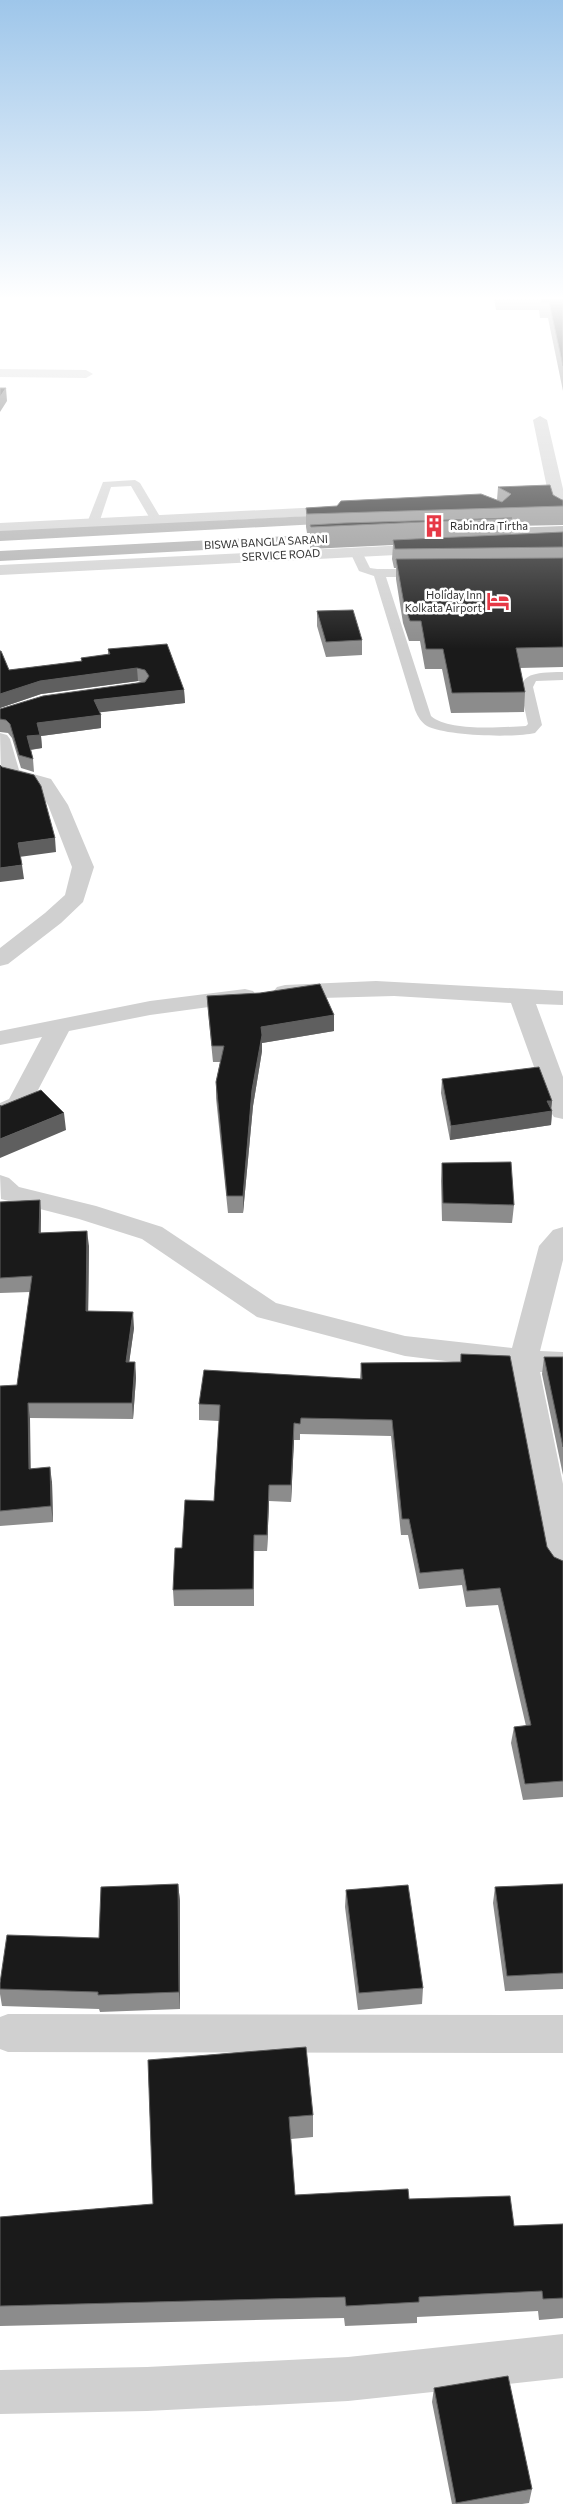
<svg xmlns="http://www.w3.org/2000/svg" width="563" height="2504" font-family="Commissioner,sans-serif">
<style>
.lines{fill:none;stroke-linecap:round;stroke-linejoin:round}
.service{fill:#d0d0d0;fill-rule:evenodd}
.minor{fill:#d0d0d0;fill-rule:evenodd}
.tertiary{fill:#d0d0d0;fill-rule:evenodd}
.primary{fill:#ababab;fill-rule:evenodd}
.wall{fill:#8c8c8c}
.shaded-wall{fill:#5f5f5f}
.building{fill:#1a1a1a;stroke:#5f5f5f}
.labels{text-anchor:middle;stroke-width:5;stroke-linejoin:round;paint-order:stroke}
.far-poi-label{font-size:11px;fill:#333;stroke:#fff;text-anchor:start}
.far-street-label{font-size:11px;fill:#333;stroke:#fff}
</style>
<rect width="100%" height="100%" fill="#fff"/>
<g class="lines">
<path class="service" d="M 135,480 L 140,483 L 162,520 L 160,522 L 152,522 L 131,486 L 111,487 L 99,523 L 97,525 L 89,525 L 87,523 L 103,482 Z
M 356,549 L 362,552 L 370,568 C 383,571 418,566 426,573 L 420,577 L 386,577 L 431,716 C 449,732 503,727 526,726 L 528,724 C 519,681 513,672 563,672 L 563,680 L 536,681 L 533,687 L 542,725 L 535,733 C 513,738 446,736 427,726 C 421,722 418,717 415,710 L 374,576 L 359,571 L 350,552 Z"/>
<path class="minor" d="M 0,369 L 86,370 L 93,374 L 86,378 L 0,377 Z
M 540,416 L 547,420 L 563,489 L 563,516 L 560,517 L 552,512 L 533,420 Z
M 0,733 L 7,735 L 10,739 L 19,770 L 51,779 L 68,805 L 94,867 L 83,902 L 61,923 L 8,964 L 0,966 L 0,948 L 45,913 L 65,895 L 72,867 L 48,805 L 36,787 L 4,779 L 1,775 Z
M 376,981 L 563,991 L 563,1005 L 536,1004 L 563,1077 L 563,1119 L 554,1117 L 550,1111 L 511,1003 L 394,996 L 285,999 L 277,997 L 273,992 L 277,987 L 285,985 Z
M 245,989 L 253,991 L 257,996 L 253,1001 L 150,1015 L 69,1031 L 28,1109 L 0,1120 L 0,1103 L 9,1099 L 42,1037 L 0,1045 L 0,1031 L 150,1001 Z
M 0,1175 L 9,1178 L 19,1187 L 96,1206 L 162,1227 L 276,1303 L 405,1336 L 512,1348 L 539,1246 L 553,1230 L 563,1227 L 563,1260 L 540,1351 L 563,1352 L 563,1372 L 540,1372 L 563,1484 L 563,1576 L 552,1572 L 547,1563 L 510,1369 L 405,1356 L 257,1317 L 142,1239 L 79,1219 L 1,1199 Z
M 8,2014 L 563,2015 L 563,2053 L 8,2052 L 0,2049 L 0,2017 Z
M 563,2334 L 563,2378 L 348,2401 L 147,2411 L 0,2414 L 0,2370 L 147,2367 L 348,2357 Z"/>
<path class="tertiary" d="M 343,506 L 351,511 L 349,514 L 0,533 L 0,523 Z
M 429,544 L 435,545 L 437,549 L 435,553 L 0,575 L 0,565 Z"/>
<path class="primary" d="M 331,515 L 337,517 L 339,520 L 337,523 L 0,541 L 0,531 Z
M 563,526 L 563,536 L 475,539 L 469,538 L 467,534 L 469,530 L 475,529 Z
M 347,533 L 353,534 L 355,538 L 353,542 L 0,561 L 0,551 Z"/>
</g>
<path class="wall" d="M 494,298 L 563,298 L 563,391 L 548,318 L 540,318 L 539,310 L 496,310 Z
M 498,487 L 553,495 L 562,500 L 563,500 L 563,525 L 512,526 L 511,534 L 563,532 L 563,667 L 520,668 L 525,692 L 524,712 L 451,713 L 442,669 L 425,669 L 420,641 L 409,641 L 403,623 L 396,579 L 396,568 L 394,568 L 392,559 L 393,545 L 310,549 L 310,533 L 307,533 L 306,527 L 306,508 L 497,500 Z
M 317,611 L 362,640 L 362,655 L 326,657 L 317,626 Z
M 108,649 L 184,690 L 185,703 L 99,712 L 101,715 L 101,728 L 41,736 L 42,748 L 31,750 L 33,759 L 34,772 L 21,768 L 12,738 L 8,733 L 0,732 L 0,709 L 141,682 L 138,681 L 41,694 L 0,708 L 0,651 L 9,670 L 81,661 L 81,658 L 108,655 Z
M 207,996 L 334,1015 L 334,1031 L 262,1043 L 262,1051 L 253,1106 L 243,1213 L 228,1213 L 216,1098 L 216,1082 L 220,1062 L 213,1062 L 208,1012 Z
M 442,1079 L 552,1101 L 551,1108 L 552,1111 L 551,1125 L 450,1140 L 441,1093 Z
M 442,1163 L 514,1205 L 512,1223 L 442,1221 L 441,1181 Z
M 40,1200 L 41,1215 L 41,1233 L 89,1246 L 88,1311 L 134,1328 L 129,1362 L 135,1362 L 136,1378 L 133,1419 L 30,1418 L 30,1468 L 52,1482 L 53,1522 L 0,1526 L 0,1386 L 17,1385 L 30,1292 L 0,1293 L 0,1202 Z
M 461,1354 L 547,1547 L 554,1557 L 563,1561 L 563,1797 L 523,1800 L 511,1743 L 514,1727 L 526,1726 L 498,1605 L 466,1607 L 462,1585 L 419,1589 L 408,1535 L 401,1535 L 391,1436 L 300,1434 L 300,1440 L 294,1440 L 291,1502 L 269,1501 L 267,1551 L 254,1551 L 254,1606 L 174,1606 L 173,1590 L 182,1548 L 214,1501 L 219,1421 L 199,1420 L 199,1404 L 360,1379 L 361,1363 L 460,1362 Z
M 544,1357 L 563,1357 L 563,1475 L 542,1374 Z
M 178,1884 L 180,1901 L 180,2009 L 100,2012 L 99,2009 L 2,2006 L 0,1994 L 0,1983 L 99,1938 Z
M 563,1884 L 563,1989 L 505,1991 L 493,1903 L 495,1887 Z
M 346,1890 L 423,1988 L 422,2004 L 358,2010 L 345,1907 Z
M 148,2060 L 313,2115 L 313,2137 L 291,2139 L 295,2195 L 409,2199 L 514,2226 L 563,2224 L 563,2318 L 539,2320 L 538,2311 L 417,2317 L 417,2323 L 345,2326 L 344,2318 L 0,2326 L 0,2217 L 153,2204 Z
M 434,2388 L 532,2489 L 529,2503 L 522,2504 L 452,2504 L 432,2402 Z"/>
<path class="shaded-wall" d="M 6,388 L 7,401 L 0,412 L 0,397 Z
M 137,668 L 138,681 L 41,694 L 0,708 L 0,694 L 40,681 Z
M 184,690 L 185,703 L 94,713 L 94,700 Z
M 101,715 L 101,728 L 41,736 L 42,748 L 28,750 L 27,736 L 37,723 Z
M 55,838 L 56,852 L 19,857 L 18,843 Z
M 22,865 L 24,879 L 0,882 L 0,868 Z
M 334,1015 L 334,1031 L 262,1043 L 262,1051 L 253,1106 L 243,1213 L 243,1196 L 252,1090 L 261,1027 Z
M 547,1101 L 552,1101 L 551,1111 L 552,1111 L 551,1125 L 450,1140 L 451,1126 Z
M 64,1113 L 66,1130 L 0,1158 L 0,1139 Z
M 40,1200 L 41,1215 L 40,1248 L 39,1233 Z
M 87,1231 L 89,1246 L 88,1326 L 86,1311 Z
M 133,1312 L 134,1328 L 127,1378 L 126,1362 Z
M 135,1362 L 136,1378 L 133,1419 L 132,1403 Z
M 28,1403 L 30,1418 L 31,1484 L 29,1469 Z
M 294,1423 L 294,1440 L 291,1502 L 291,1485 Z
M 50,1467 L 52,1482 L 53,1522 L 51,1506 Z
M 269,1485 L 269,1501 L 267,1551 L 267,1535 Z
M 178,1884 L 180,1901 L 180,2009 L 179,1992 Z"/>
<path class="building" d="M 541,298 L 563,298 L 563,366 L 549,302 L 541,302 Z
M 0,388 L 6,388 L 0,397 Z
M 550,485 L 553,495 L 562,500 L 563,500 L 563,506 L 307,514 L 306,508 L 337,506 L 341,501 L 481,494 L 502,502 L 511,494 L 498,487 Z
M 512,518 L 311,527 L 310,525 L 344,523 Z
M 563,532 L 563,547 L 395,549 L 393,540 Z
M 563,558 L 563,647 L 516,648 L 525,692 L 452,693 L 443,649 L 426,649 L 421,621 L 410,621 L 404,604 L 396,559 Z
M 353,610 L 362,640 L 326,642 L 317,611 Z
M 167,644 L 184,690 L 94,700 L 101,715 L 37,723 L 40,735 L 27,736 L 33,759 L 19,755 L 10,724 L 6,720 L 0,719 L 0,709 L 43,696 L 145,682 L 149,676 L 145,670 L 137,668 L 40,681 L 0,694 L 0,651 L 1,651 L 9,670 L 82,661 L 81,658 L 110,654 L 108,649 Z
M 0,765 L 2,767 L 34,775 L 41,786 L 55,838 L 18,843 L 22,865 L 0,868 Z
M 320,984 L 334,1015 L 261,1027 L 262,1035 L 252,1090 L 243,1196 L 227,1196 L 216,1082 L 224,1046 L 212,1046 L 207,996 L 260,993 Z
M 539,1067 L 552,1101 L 547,1101 L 552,1111 L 451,1126 L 442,1079 Z
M 41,1090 L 64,1113 L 0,1139 L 0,1105 L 1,1106 Z
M 511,1162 L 514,1205 L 443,1203 L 442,1163 Z
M 40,1200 L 39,1233 L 87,1231 L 86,1311 L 133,1312 L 126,1362 L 135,1362 L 132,1403 L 28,1403 L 29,1469 L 50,1467 L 51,1506 L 0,1511 L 0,1386 L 17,1385 L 32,1276 L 0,1278 L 0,1202 Z
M 461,1354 L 510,1356 L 547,1547 L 554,1557 L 563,1561 L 563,1781 L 525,1784 L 514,1727 L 531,1725 L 500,1588 L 467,1591 L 463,1569 L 420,1573 L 409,1519 L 402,1519 L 392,1420 L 301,1418 L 300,1424 L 294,1423 L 291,1485 L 269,1485 L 267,1535 L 254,1535 L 253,1589 L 173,1590 L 175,1548 L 182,1548 L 185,1500 L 214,1501 L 220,1405 L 199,1404 L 204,1370 L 362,1379 L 361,1363 L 461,1362 Z
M 544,1357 L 563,1357 L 563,1447 Z
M 178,1884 L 179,1992 L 98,1995 L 98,1992 L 0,1989 L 0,1983 L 7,1935 L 99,1938 L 101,1887 Z
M 563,1884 L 563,1973 L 507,1976 L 495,1887 Z
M 408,1885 L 423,1988 L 359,1993 L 346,1890 Z
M 306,2047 L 313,2115 L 289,2117 L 295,2195 L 408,2189 L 409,2199 L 510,2196 L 514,2226 L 563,2224 L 563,2298 L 543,2299 L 542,2291 L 419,2297 L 419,2302 L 346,2306 L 345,2297 L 0,2306 L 0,2217 L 153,2204 L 148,2060 Z
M 508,2376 L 532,2489 L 456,2503 L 434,2388 Z"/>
<linearGradient id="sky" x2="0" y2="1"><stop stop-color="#9ec6ea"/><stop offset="0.46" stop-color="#fff"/><stop offset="1" stop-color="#fff" stop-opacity="0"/></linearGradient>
<rect width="563" height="649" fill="url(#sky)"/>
<defs>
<symbol id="building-bare" viewBox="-9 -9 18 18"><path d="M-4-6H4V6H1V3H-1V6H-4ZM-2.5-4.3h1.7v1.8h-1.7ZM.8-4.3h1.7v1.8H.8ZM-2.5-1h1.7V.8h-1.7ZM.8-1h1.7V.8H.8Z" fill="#e63946" stroke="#fff" stroke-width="2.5" paint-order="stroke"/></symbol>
<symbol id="hotel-bare" viewBox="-9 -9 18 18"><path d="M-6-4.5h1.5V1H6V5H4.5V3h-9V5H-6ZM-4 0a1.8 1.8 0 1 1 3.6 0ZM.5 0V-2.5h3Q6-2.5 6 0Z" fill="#e63946" stroke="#fff" stroke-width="2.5" paint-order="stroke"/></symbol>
</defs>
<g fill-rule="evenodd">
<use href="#building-bare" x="418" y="510" width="32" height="32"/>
<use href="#hotel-bare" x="482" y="585" width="32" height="32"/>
</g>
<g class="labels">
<g class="far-poi-label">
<text x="450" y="530">Rabindra Tirtha</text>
<text x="482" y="599" text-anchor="end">Holiday Inn<tspan x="482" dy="13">Kolkata Airport</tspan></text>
</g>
<g class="far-street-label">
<text transform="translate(266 542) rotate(-3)" y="4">BISWA BANGLA SARANI</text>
<text transform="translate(281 555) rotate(-3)" y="4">SERVICE ROAD</text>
</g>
</g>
</svg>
